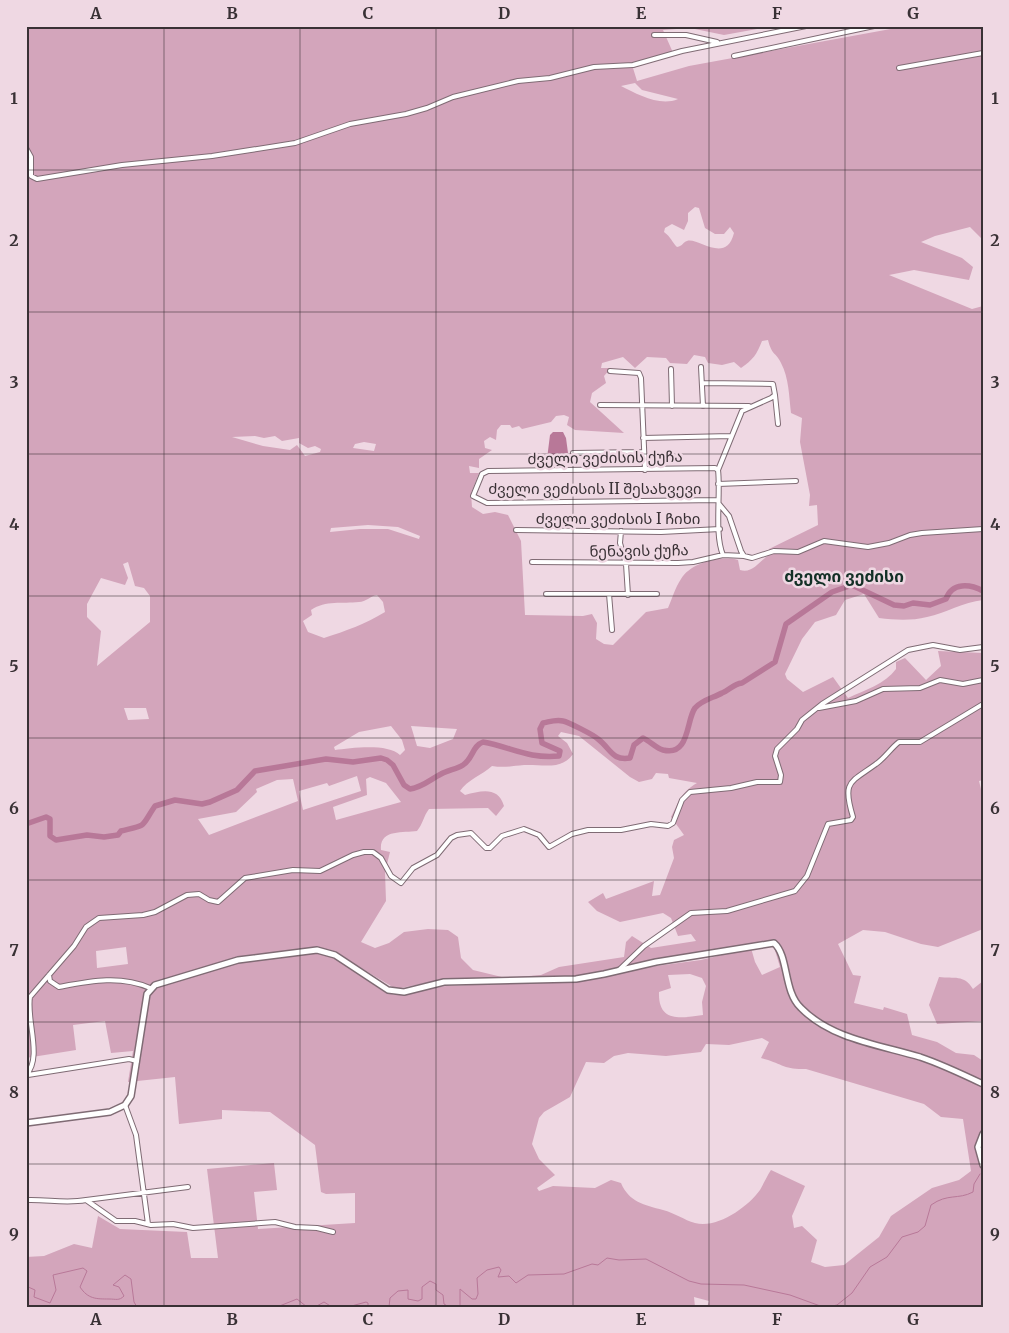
<svg xmlns="http://www.w3.org/2000/svg" width="1009" height="1333" font-family="Merriweather,'Noto Sans Georgian',serif">
<style>
.green{fill:#d3a5bb;fill-rule:evenodd}
.water{fill:#b87898}
.lines{fill:none;stroke-linecap:round;stroke-linejoin:round}
.stream{stroke:#b87898;stroke-width:1}
.river{stroke:#b87898;stroke-width:5.5}
.minor-casing{stroke:#7f6b74;stroke-width:6}
.tertiary-casing{stroke:#7f6b74;stroke-width:8}
.minor{stroke:#fff;stroke-width:4}
.tertiary{stroke:#fff;stroke-width:5}
.grid{fill:none;stroke:#393135;stroke-width:1;stroke-opacity:0.55}
.labels{text-anchor:middle;stroke-width:5;stroke-linejoin:round;paint-order:stroke}
.street-label{font-size:15px;fill:#393135;stroke:#efd8e3}
.neighbourhood-label{font-size:16px;font-weight:bold;fill:#133026;stroke:#efd8e3}
.neatline{fill:none;stroke:#393135;stroke-width:2}
.grid-label{font-size:16px;text-anchor:middle;font-weight:bold;fill:#393135}
</style>
<rect width="100%" height="100%" fill="#efd8e3"/>
<path class="green" d="M 26,26 L 774,26 L 724,35 L 690,28 L 663,30 L 674,55 L 633,68 L 637,81 L 689,66 L 907,26 L 983,26 L 983,240 L 970,227 L 935,236 L 921,242 L 962,258 L 973,267 L 969,280 L 914,270 L 889,275 L 972,309 L 983,306 L 983,600 C 963,602 946,613 927,617 C 911,621 895,620 879,618 L 864,594 L 845,600 L 836,615 L 815,622 L 802,639 L 785,674 L 787,679 L 803,692 L 833,677 L 848,698 C 865,690 885,684 896,669 L 896,662 L 905,658 L 926,680 L 941,666 L 938,651 L 983,653 L 983,780 L 979,781 L 983,797 L 983,929 L 938,947 L 921,944 L 885,932 L 863,930 L 838,944 L 853,975 L 861,976 L 854,1003 L 883,1010 L 884,1007 L 907,1014 L 912,1035 L 937,1042 L 956,1053 L 974,1055 L 983,1061 L 983,1307 L 707,1307 L 709,1301 L 694,1297 L 695,1307 L 26,1307 L 26,1257 L 44,1256 L 74,1244 L 92,1248 L 98,1216 L 120,1229 L 187,1232 L 191,1258 L 218,1258 L 207,1169 L 274,1163 L 277,1190 L 254,1192 L 258,1229 L 355,1223 L 355,1193 L 326,1194 L 321,1192 L 315,1145 L 270,1112 L 222,1110 L 222,1119 L 179,1124 L 175,1077 L 128,1082 L 133,1051 L 111,1053 L 105,1021 L 73,1025 L 76,1050 L 26,1058 ZM 635,83 L 642,90 L 678,99 C 660,107 637,94 621,86 ZM 695,207 L 699,208 L 705,228 L 715,234 L 724,234 L 730,227 L 734,233 C 726,265 698,237 687,241 C 683,242 683,246 677,247 C 672,242 671,237 664,232 L 665,228 L 672,224 L 684,230 L 688,221 L 688,213 ZM 768,340 C 772,356 776,352 781,363 C 789,378 789,396 791,413 L 802,418 L 800,442 L 810,495 L 809,506 L 817,505 L 818,525 L 769,549 L 771,554 C 760,559 754,574 740,570 L 738,560 C 721,555 690,563 681,579 C 675,588 672,599 668,608 L 646,612 L 613,645 L 604,644 L 596,639 L 597,623 L 592,614 L 583,616 L 525,615 L 521,541 L 508,515 L 495,512 L 483,514 L 472,507 L 471,493 L 479,473 L 470,473 L 469,466 L 479,468 L 479,459 L 492,450 L 485,448 L 484,441 L 490,437 L 496,440 L 497,430 L 501,425 L 510,425 L 512,428 L 519,426 L 522,429 L 551,422 L 556,416 L 564,415 L 569,417 L 567,425 L 575,430 L 624,433 L 590,402 L 592,393 L 606,383 L 604,376 L 611,368 L 601,368 L 602,363 L 623,357 L 635,368 L 647,357 L 666,358 L 670,363 L 687,364 L 694,355 L 705,357 L 708,363 L 722,365 L 734,362 L 741,368 C 753,360 757,354 762,341 ZM 255,436 L 264,438 L 275,436 L 282,441 L 299,438 L 299,443 L 308,448 L 315,446 L 321,449 L 320,452 L 305,456 L 297,445 L 290,450 L 263,446 L 232,437 ZM 364,442 L 376,444 L 374,451 L 353,448 L 355,444 ZM 368,525 L 398,527 L 420,536 L 419,539 L 388,529 L 360,529 L 330,532 L 331,528 ZM 128,562 L 135,586 L 144,588 L 150,596 L 150,622 L 97,666 L 101,631 L 87,617 L 87,604 L 101,578 L 125,585 L 128,578 L 123,564 ZM 377,595 L 383,602 L 385,612 C 365,624 346,631 324,638 L 308,632 L 303,621 L 312,615 L 311,610 C 326,600 342,604 359,602 C 366,602 370,596 377,595 ZM 124,708 L 146,708 L 149,719 L 128,720 ZM 391,726 L 402,740 L 405,750 L 400,755 C 388,743 351,748 335,750 L 334,747 L 359,732 ZM 411,726 L 457,729 L 453,739 L 430,748 L 417,746 ZM 561,732 L 579,736 L 630,777 L 639,782 L 652,779 L 656,773 L 668,774 L 669,778 L 697,783 C 680,793 680,800 671,817 L 684,835 L 674,840 L 672,847 L 674,858 L 660,895 L 652,896 L 654,881 L 606,899 L 603,893 L 588,902 L 597,911 L 620,922 L 663,913 L 671,918 L 678,936 L 691,934 L 696,941 L 651,948 L 632,936 L 626,942 L 624,957 L 559,967 L 541,975 L 506,978 L 473,970 L 461,958 L 458,937 L 448,930 L 428,929 L 404,932 L 389,943 L 375,948 L 361,942 L 386,901 L 385,872 L 390,852 L 381,850 C 379,829 403,833 417,831 C 423,824 423,817 429,809 L 488,808 L 496,816 L 504,806 C 498,786 481,791 465,795 L 460,791 C 467,780 482,775 492,766 C 504,768 512,766 524,765 C 542,764 561,771 573,754 L 567,743 L 558,736 ZM 357,776 L 361,791 L 303,810 L 299,791 L 327,783 L 329,786 ZM 370,777 L 386,783 L 401,802 L 336,820 L 333,807 L 367,795 L 366,779 ZM 293,779 L 298,801 L 209,835 L 198,819 L 236,812 L 257,792 L 256,789 L 277,780 ZM 765,941 L 774,947 L 780,967 L 762,975 L 755,962 L 751,948 L 701,960 L 634,969 L 614,975 L 576,981 L 446,986 L 396,995 L 386,993 L 334,958 L 319,954 L 319,948 L 331,950 L 396,989 L 445,979 L 576,976 L 605,971 L 654,959 L 697,954 ZM 126,947 L 128,964 L 97,968 L 96,951 ZM 690,974 L 702,978 L 706,986 L 702,1002 L 703,1015 C 681,1018 658,1023 659,992 L 671,988 L 668,975 ZM 762,1038 L 769,1042 L 761,1058 C 781,1063 784,1070 806,1069 L 924,1104 L 941,1117 L 963,1119 L 971,1171 L 959,1180 L 932,1188 L 891,1216 L 879,1237 L 844,1265 L 825,1267 L 811,1262 L 817,1240 L 802,1226 L 794,1228 L 792,1216 L 805,1186 L 771,1170 C 767,1176 764,1183 760,1190 C 748,1207 717,1229 695,1223 C 684,1220 675,1213 663,1210 C 644,1205 629,1202 621,1183 L 611,1180 L 595,1188 L 553,1186 L 539,1191 L 537,1188 L 555,1175 L 539,1159 L 532,1144 L 539,1118 L 544,1112 L 570,1097 L 586,1062 L 604,1063 L 614,1056 L 628,1053 L 666,1056 L 701,1052 L 706,1044 L 729,1045 Z
M 939,977 C 954,979 964,974 973,989 L 983,981 L 983,1021 L 937,1024 L 929,1005 Z"/>
<path class="water" d="M 553,432 L 563,432 L 566,438 L 568,453 L 555,463 L 542,468 L 547,459 L 550,435 Z"/>
<g class="lines">
<path class="stream" d="M 26,1286 L 35,1290 L 34,1297 L 50,1303 L 56,1290 L 53,1275 L 83,1268 L 87,1271 L 80,1287 C 88,1299 96,1299 109,1299 C 116,1299 119,1301 124,1296 L 119,1287 L 113,1285 L 125,1275 L 131,1279 L 134,1302 L 137,1307
M 263,1307 L 268,1307
M 277,1307 L 297,1299 L 307,1307
M 315,1307 L 324,1302 L 332,1307
M 348,1307 L 366,1302 L 368,1303 L 368,1307
M 389,1307 L 390,1298 L 398,1291 L 408,1290 L 408,1299 L 418,1301 L 422,1299 L 422,1287 L 430,1281 L 436,1284 L 436,1290 L 443,1295 L 444,1304 L 449,1307
M 460,1307 L 460,1289 L 472,1299 L 476,1299 L 478,1294 L 477,1278 L 487,1270 L 499,1267 L 501,1270 L 498,1277 L 509,1276 L 516,1283 L 528,1275 L 564,1274 L 592,1264 L 598,1265 L 607,1258 L 619,1260 L 646,1259 L 689,1281 L 701,1284 L 744,1285 L 790,1295 L 823,1307
M 827,1307 L 837,1305 L 852,1293 L 870,1267 L 887,1257 L 902,1237 L 918,1232 L 925,1226 L 931,1205 C 948,1193 958,1200 973,1192 L 974,1184 L 980,1174"/>
<path class="river" d="M 26,824 L 46,817 L 50,819 L 50,836 L 56,840 L 87,835 L 104,837 L 118,835 L 121,831 C 149,824 140,828 155,806 L 175,800 L 202,804 L 210,802 L 237,790 L 255,771 L 326,759 L 353,762 L 381,758 L 387,760 L 393,765 L 404,785 L 410,789 C 423,787 431,779 441,774 C 448,770 457,769 463,765 C 473,759 472,746 483,742 C 511,747 528,759 559,756 L 560,751 L 542,743 L 540,729 L 543,723 C 549,722 556,719 563,721 C 568,722 594,735 598,739 C 611,749 612,761 630,758 L 634,745 L 643,738 C 650,741 656,748 663,750 C 690,757 686,720 695,708 C 702,700 713,698 722,693 C 730,690 733,684 742,683 L 775,662 L 786,624 L 832,592 L 852,585 L 894,605 L 904,606 L 913,603 L 930,605 L 946,599 C 952,582 970,584 983,591"/>
<defs>
<path id="minor" d="M 654,35 L 686,35 L 717,42
M 734,56 L 874,26
M 899,68 L 983,53
M 26,148 L 31,157 L 31,176 L 37,179 L 122,165 L 212,156 L 295,143 L 350,124 L 406,114 L 427,108 L 453,97 L 518,81 L 550,78 L 594,67 L 633,65 L 682,51 L 806,26
M 701,367 L 703,406
M 671,369 L 672,406
M 610,371 L 639,373 L 641,378 L 645,470
M 703,383 L 773,384 L 775,395 L 771,398 L 742,411 L 718,470
M 775,395 L 778,424
M 600,405 L 749,406
M 643,438 L 731,436
M 573,453 L 644,452
M 718,484 L 796,481
M 718,500 L 487,503 L 473,496 L 482,474 L 488,471 L 715,468 L 718,470 C 721,493 714,534 723,555
M 719,504 L 729,516 L 741,551 L 744,556 L 752,558 L 774,551 L 798,552 L 824,541 L 868,547 L 889,543 L 910,535 L 922,533 L 983,529
M 516,530 L 661,532 L 720,529
M 621,531 L 620,543 L 626,564 L 628,595
M 532,562 L 678,563 L 693,562 L 723,555 L 744,556
M 546,594 L 657,594
M 609,594 L 612,630
M 819,708 L 856,701 L 883,689 L 920,688 L 940,680 L 963,684 L 983,680
M 618,971 L 644,946 L 691,913 L 727,911 L 795,891 L 807,876 L 828,824 L 851,820 L 853,817 C 842,781 850,783 876,764 C 885,758 891,748 899,742 L 920,742 L 983,704
M 49,975 L 50,981 L 59,987 C 91,981 120,975 150,988
M 26,1075 C 43,1058 26,1020 30,997 L 74,946 L 86,927 L 99,918 L 143,915 L 155,912 L 187,895 L 199,894 L 209,900 L 218,902 L 245,878 L 293,870 L 320,871 L 353,855 L 364,852 L 373,852 L 381,858 L 391,876 L 401,883 L 413,868 L 437,855 L 451,838 L 457,835 L 471,833 L 486,848 L 490,848 L 502,836 L 524,829 L 539,835 L 549,847 L 572,834 L 588,830 L 621,830 L 651,824 L 668,826 L 673,823 L 682,800 L 690,792 L 731,788 L 757,782 L 780,782 L 781,775 L 775,756 L 777,749 L 797,729 L 802,720 L 822,704 L 908,650 L 933,645 L 960,650 L 983,647
M 28,1075 L 129,1059 L 137,1061
M 125,1105 L 136,1135 L 148,1224
M 26,1200 C 47,1199 65,1204 86,1200 L 116,1221 L 135,1221 L 151,1225 L 173,1224 L 193,1228 L 275,1222 L 295,1227 L 317,1228 L 333,1232
M 86,1200 L 188,1187"/>
<path id="tertiary" d="M 26,1123 L 110,1112 L 125,1105 L 131,1096 L 147,994 L 155,985 L 238,960 L 317,950 L 335,955 L 388,990 L 404,992 L 444,982 L 576,979 L 604,974 L 656,962 L 774,943 C 789,956 783,991 801,1008 C 831,1039 880,1045 920,1057 C 941,1064 962,1074 983,1084
M 983,1134 L 978,1147 L 983,1165"/>
</defs>
<use href="#minor" class="minor-casing"/>
<use href="#tertiary" class="tertiary-casing"/>
<use href="#minor" class="minor"/>
<use href="#tertiary" class="tertiary"/>
</g>
<path class="grid" d="M 164,26 L 164,1307M 300,26 L 300,1307M 436,26 L 436,1307M 573,26 L 573,1307M 709,26 L 709,1307M 845,26 L 845,1307M 26,170 L 983,170M 26,312 L 983,312M 26,454 L 983,454M 26,596 L 983,596M 26,738 L 983,738M 26,880 L 983,880M 26,1022 L 983,1022M 26,1164 L 983,1164"/>
<g class="labels">
<g class="street-label">
<text transform="translate(605 458) rotate(-1)" y="5">ძველი ვეძისის ქუჩა</text>
<text x="595" y="494">ძველი ვეძისის II შესახვევი</text>
<text x="618" y="524">ძველი ვეძისის I ჩიხი</text>
<text transform="translate(639 551) rotate(-1)" y="5">ნენავის ქუჩა</text>
</g>
<g class="neighbourhood-label">
<text x="844" y="582">ძველი ვეძისი</text>
</g>
</g>
<rect width="1009" height="1333" fill="none" stroke="#efd8e3" stroke-width="55"/>
<rect x="28" y="28" width="954" height="1278" class="neatline"/>
<g class="grid-label">
<text x="96" y="19">A</text>
<text x="232" y="19">B</text>
<text x="368" y="19">C</text>
<text x="504" y="19">D</text>
<text x="641" y="19">E</text>
<text x="777" y="19">F</text>
<text x="913" y="19">G</text>
<text x="14" y="104">1</text>
<text x="995" y="104">1</text>
<text x="14" y="246">2</text>
<text x="995" y="246">2</text>
<text x="14" y="388">3</text>
<text x="995" y="388">3</text>
<text x="14" y="530">4</text>
<text x="995" y="530">4</text>
<text x="14" y="672">5</text>
<text x="995" y="672">5</text>
<text x="14" y="814">6</text>
<text x="995" y="814">6</text>
<text x="14" y="956">7</text>
<text x="995" y="956">7</text>
<text x="14" y="1098">8</text>
<text x="995" y="1098">8</text>
<text x="14" y="1240">9</text>
<text x="995" y="1240">9</text>
<text x="96" y="1325">A</text>
<text x="232" y="1325">B</text>
<text x="368" y="1325">C</text>
<text x="504" y="1325">D</text>
<text x="641" y="1325">E</text>
<text x="777" y="1325">F</text>
<text x="913" y="1325">G</text>
</g>
</svg>
